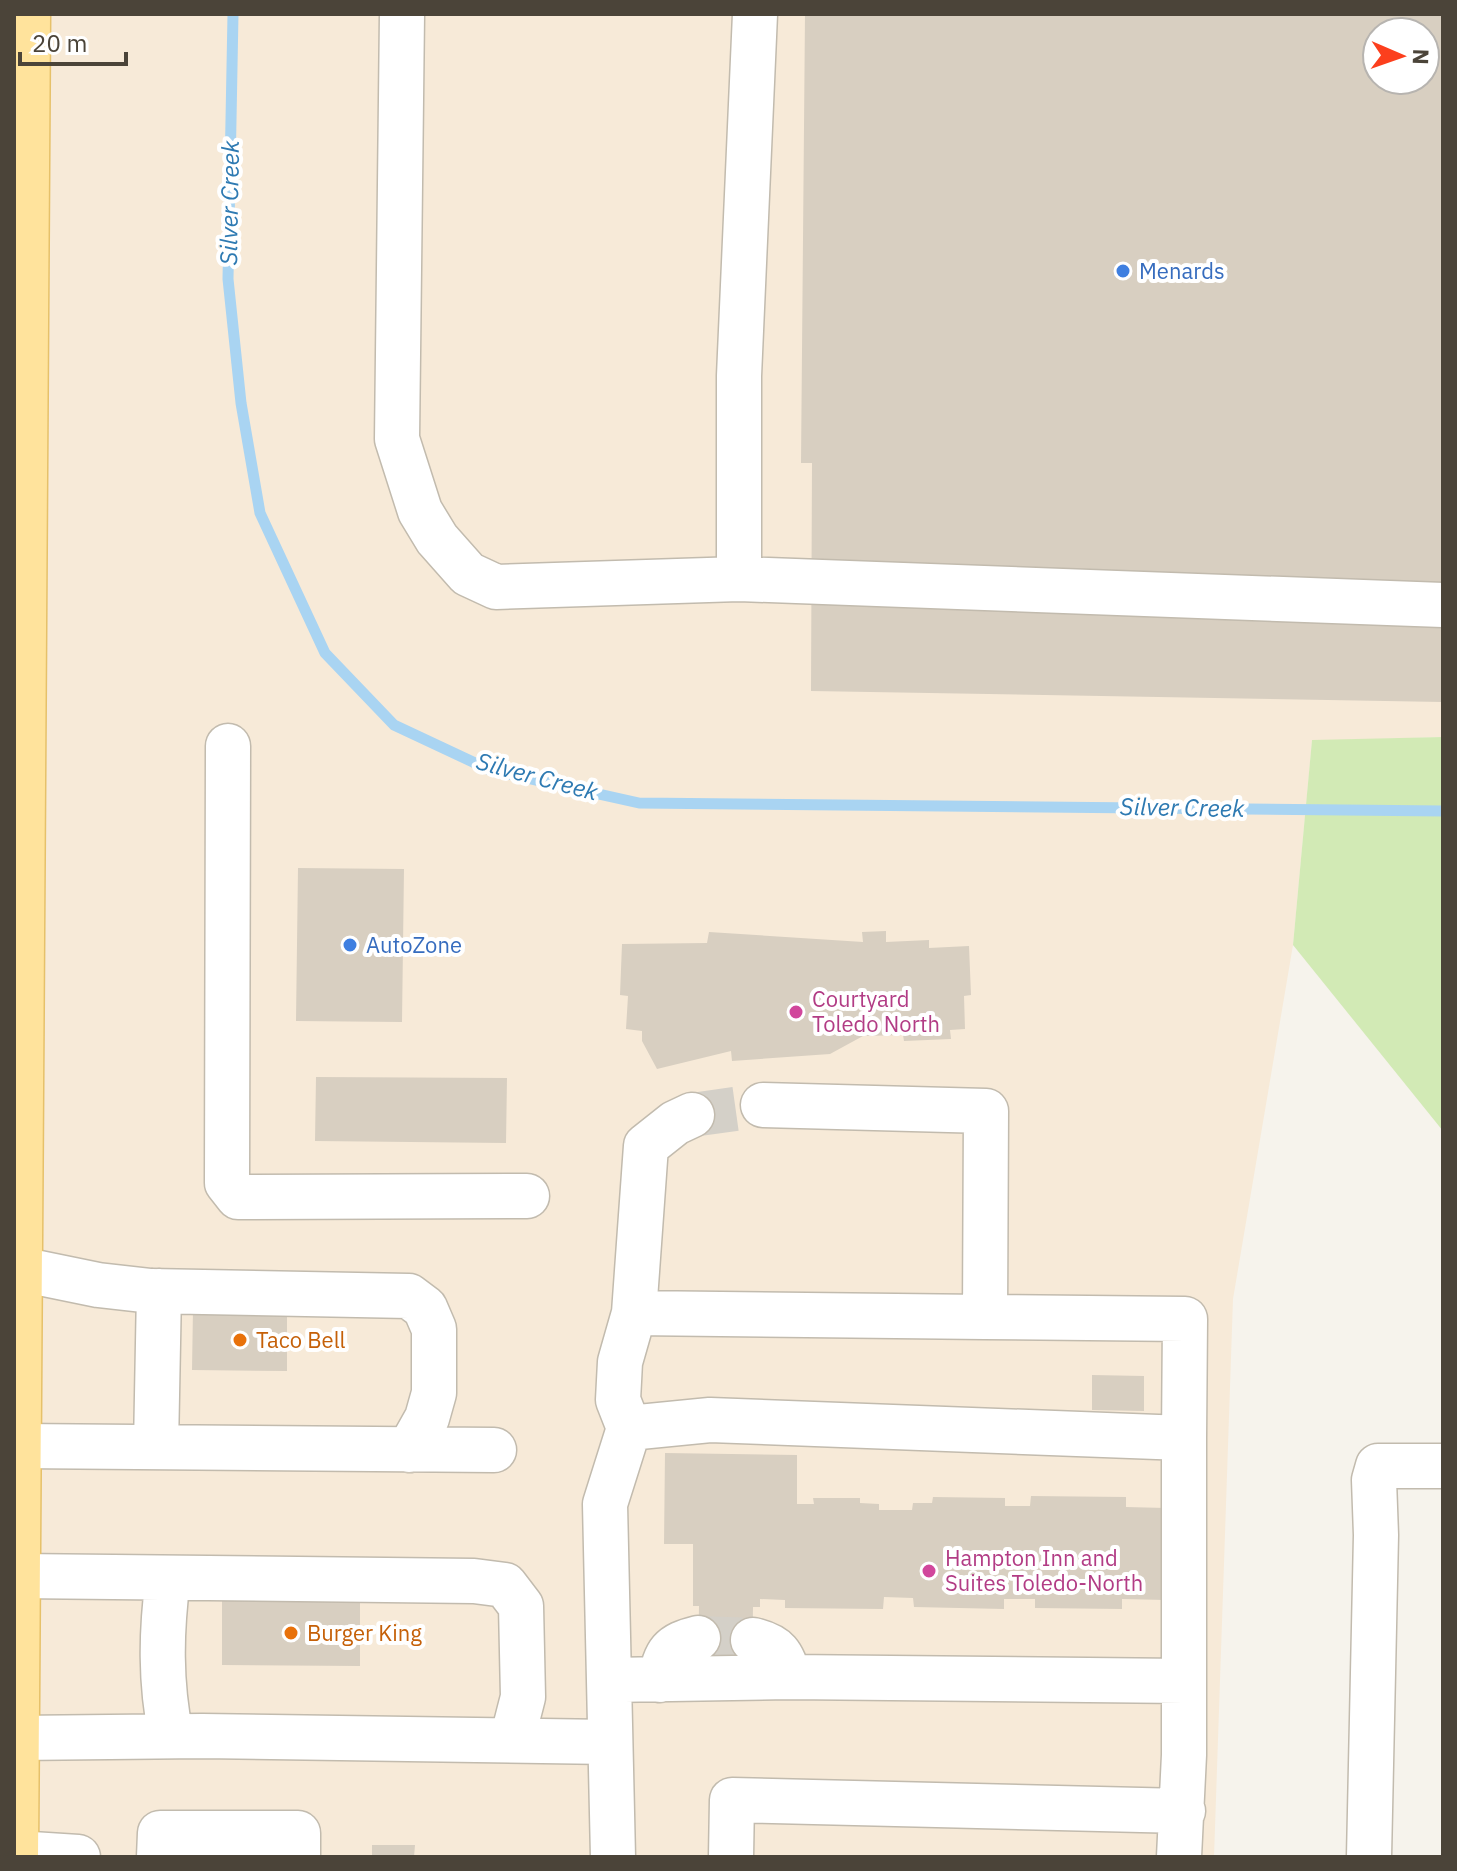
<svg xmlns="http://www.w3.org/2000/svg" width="1457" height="1871" font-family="'IBM Plex Sans',sans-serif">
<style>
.commercial{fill:#f7ead8;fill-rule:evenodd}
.green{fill:#d2eab5}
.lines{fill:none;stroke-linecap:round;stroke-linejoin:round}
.stream{stroke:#a9d4f2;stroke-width:11}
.building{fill:#d8cfc1;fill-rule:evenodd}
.minor-tunnel{stroke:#d4d0c8;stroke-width:44;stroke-dasharray:44 22;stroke-linecap:butt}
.minor-casing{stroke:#c2bbae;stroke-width:47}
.major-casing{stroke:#e6c16a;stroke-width:47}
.minor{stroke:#fff;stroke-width:44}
.major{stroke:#ffe39c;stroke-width:44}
.shop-dot{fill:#3f7fe0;stroke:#fff;stroke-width:3}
.hotel-dot{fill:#d1479c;stroke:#fff;stroke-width:3}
.food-dot{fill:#e8710a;stroke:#fff;stroke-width:3}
.labels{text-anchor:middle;stroke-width:8;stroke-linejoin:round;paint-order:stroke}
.shop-label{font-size:22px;fill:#366cbe;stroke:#fff;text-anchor:start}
.hotel-label{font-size:22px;fill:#b23c85;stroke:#fff;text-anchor:start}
.food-label{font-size:22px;fill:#c56008;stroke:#fff;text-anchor:start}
.water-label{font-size:24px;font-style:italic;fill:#2e7ab2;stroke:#fff}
</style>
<rect width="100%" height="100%" fill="#f6f3ec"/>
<path class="commercial" d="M 14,14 L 1443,14 L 1443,737 L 1312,741 L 1293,945 L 1233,1299 L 1214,1857 L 14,1857 ZM 1377,32 L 1425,32 L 1425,80 L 1377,80 Z"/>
<path class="green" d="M 1443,737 L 1443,1131 L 1293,945 L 1312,740 Z"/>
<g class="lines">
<path class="stream" d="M 233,14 L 228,279 L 241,403 L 260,513 L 325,653 L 394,725 L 490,770 L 639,803 L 1443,811"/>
</g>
<path class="building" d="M 805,14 L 1443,14 L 1443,702 L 811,691 L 812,463 L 801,463 ZM 1377,32 L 1425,32 L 1425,80 L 1377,80 Z
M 298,868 L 404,869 L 402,1022 L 296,1021 Z
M 886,931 L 886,942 L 929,940 L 929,948 L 969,946 L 971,995 L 964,996 L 965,1029 L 950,1030 L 951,1039 L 904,1041 L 903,1035 L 863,1036 L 830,1054 L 732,1061 L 731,1051 L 657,1069 L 642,1041 L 642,1031 L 626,1029 L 628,996 L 620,995 L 622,944 L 707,943 L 709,932 L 863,942 L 862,932 Z
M 316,1077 L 507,1078 L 506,1143 L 315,1141 Z
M 193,1309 L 287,1310 L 287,1371 L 192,1370 Z
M 1092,1375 L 1144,1376 L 1144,1411 L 1092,1410 Z
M 665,1453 L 797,1455 L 797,1504 L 814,1504 L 813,1498 L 860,1498 L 860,1503 L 879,1504 L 879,1510 L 912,1510 L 913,1503 L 932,1503 L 933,1497 L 1005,1498 L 1005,1506 L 1030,1506 L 1031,1496 L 1126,1497 L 1126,1507 L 1166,1508 L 1165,1600 L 1122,1599 L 1122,1609 L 1035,1608 L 1035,1599 L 1004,1599 L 1004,1609 L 914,1607 L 913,1598 L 884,1597 L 883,1609 L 785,1608 L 785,1600 L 760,1599 L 760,1607 L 753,1607 L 752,1673 L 698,1673 L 699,1606 L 693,1606 L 693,1544 L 664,1544 Z
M 222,1600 L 360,1601 L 360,1666 L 222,1665 Z
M 372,1845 L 415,1845 L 414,1857 L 372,1857 Z"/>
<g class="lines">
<path class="minor-tunnel" d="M 692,1115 L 763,1105
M 698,1638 L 753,1640"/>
<defs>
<path id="minor" d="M 402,14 L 397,439 L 420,511 L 437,539 L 468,574 L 496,587 L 739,579 L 739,376 L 755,14
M 739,579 L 1443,605
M 228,746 L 227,1183 L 238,1197 L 527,1196
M 20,1269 L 98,1285 L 151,1291 L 409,1296 L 425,1308 L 434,1329 L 434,1393 L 427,1418 L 409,1450
M 634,1313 L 985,1317 L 986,1111 L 763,1105
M 985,1317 L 1185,1319 L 1184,1438
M 629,1428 L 618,1400 L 620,1362 L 634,1313 L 646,1146 L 675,1123 L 692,1115
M 19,1446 L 494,1450
M 156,1447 L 159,1291
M 18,1576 L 474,1581 L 505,1585 L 521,1606 L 523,1697 L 512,1740
M 168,1578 C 161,1632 160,1682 171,1736
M 753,1640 C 778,1646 782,1654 789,1677
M 609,1680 L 789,1677 L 1184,1681
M 660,1680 C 666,1652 670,1645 698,1638
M 17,1738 L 202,1736 L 610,1742
M 16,1853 L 78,1857
M 159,1857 L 160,1833 L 298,1833 L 298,1857
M 613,1857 L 605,1504 L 629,1428 L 710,1420 L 1184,1438 L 1184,1755 L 1179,1857
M 731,1857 L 732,1800 L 1183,1811
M 1369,1857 L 1376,1535 L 1374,1480 L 1378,1466 L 1443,1466"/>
<path id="major" d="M 16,1857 L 28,14"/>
</defs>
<use href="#minor" class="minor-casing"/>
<use href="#major" class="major-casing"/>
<use href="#minor" class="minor"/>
<use href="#major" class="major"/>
</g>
<g class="shop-dot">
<circle cx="1123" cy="271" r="8"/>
<circle cx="350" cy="945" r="8"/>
</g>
<g class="hotel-dot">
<circle cx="796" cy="1012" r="8"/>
<circle cx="929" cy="1571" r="8"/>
</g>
<g class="food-dot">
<circle cx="240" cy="1340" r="8"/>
<circle cx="291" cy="1633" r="8"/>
</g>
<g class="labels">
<g class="shop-label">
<text x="1139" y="279">Menards</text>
<text x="366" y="953">AutoZone</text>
</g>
<g class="hotel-label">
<text x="812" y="1007">Courtyard<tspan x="812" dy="25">Toledo North</tspan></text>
<text x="945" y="1566">Hampton Inn and<tspan x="945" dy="25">Suites Toledo-North</tspan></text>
</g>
<g class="food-label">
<text x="256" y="1348">Taco Bell</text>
<text x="307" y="1641">Burger King</text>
</g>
<g class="water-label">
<text transform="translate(230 203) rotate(-89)" y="8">Silver Creek</text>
<text transform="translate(537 777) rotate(15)" y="8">Silver Creek</text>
<text transform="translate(1182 808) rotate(1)" y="8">Silver Creek</text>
</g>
</g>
<rect width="1457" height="1871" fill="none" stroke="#4b4439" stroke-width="32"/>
<g transform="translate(1401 56) rotate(92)"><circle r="38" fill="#ffffff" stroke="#b7b4b0" stroke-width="2"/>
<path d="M0-6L14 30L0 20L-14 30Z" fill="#fc3f1d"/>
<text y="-12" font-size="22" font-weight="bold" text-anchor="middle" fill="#4b4439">N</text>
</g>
<path d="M20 52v12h106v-12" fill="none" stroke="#4b4439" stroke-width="4"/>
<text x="32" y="52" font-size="24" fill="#4b4439" stroke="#ffffff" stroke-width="6" paint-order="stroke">20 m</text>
</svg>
